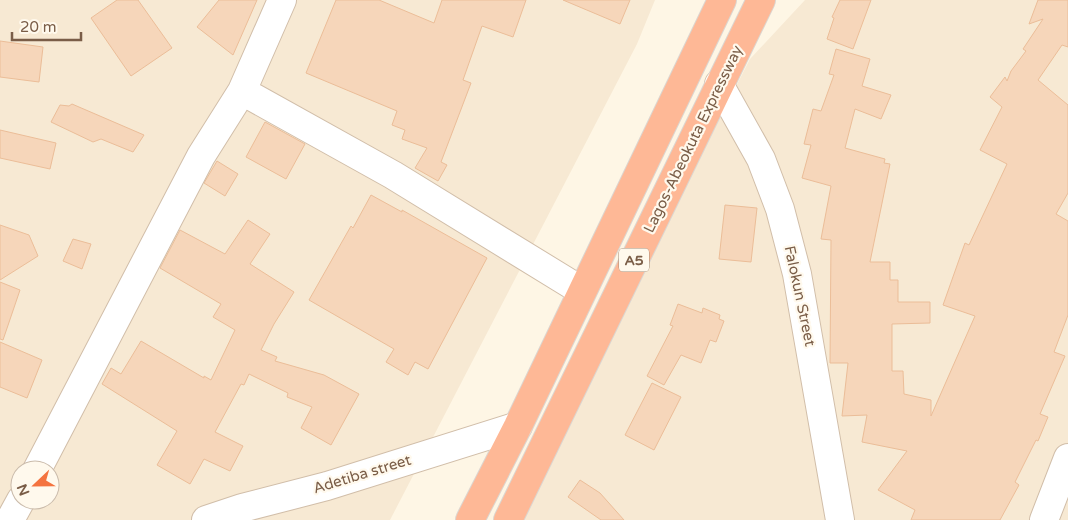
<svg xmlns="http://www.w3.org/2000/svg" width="1068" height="520" font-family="'Varela Round',sans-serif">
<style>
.residential{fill:#f7e9d3;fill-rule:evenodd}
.building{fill:#f6d6ba;stroke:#ebbd98}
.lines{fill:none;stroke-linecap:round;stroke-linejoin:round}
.minor-casing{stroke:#d1bea9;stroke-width:30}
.highway-casing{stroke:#dcd5cf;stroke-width:30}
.minor{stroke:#fff;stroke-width:28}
.highway{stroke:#feb896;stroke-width:28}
.labels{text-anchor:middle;stroke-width:4.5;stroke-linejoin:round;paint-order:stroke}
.shield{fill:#fff9ed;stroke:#a28c79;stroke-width:1}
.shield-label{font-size:14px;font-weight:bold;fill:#7a5d47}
.street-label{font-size:15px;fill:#7a5d47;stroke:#fff9ed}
</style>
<rect width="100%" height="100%" fill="#fef6e5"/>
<path class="residential" d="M 0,0 L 655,0 L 637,44 L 390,520 L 0,520 ZM 20,470 L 50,470 L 50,500 L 20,500 Z
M 805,0 L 1068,0 L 1068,520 L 514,520 L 750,59 Z"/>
<path class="building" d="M 117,0 L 138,0 L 172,48 L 131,76 L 91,18 Z
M 219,0 L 257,0 L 233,55 L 197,27 Z
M 336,0 L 379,0 L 434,23 L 442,0 L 526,0 L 513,37 L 482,26 L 463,80 L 471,83 L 441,162 L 447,165 L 438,181 L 415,168 L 427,148 L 402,139 L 405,130 L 392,125 L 397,111 L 306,73 Z
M 563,0 L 630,0 L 620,24 Z
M 840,0 L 871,0 L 853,49 L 827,39 L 834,18 L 832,17 Z
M 1038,0 L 1068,0 L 1068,47 L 1062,45 L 1038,80 L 1068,105 L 1068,193 L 1056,214 L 1068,221 L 1068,315 L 1054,352 L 1065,356 L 1040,414 L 1048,417 L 1038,441 L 1036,440 L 1015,482 L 1019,485 L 1000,520 L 911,520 L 915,510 L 878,490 L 907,451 L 862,442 L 867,415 L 842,416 L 848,363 L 830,363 L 831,240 L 821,239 L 831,186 L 802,178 L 811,145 L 804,144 L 813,109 L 821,111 L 834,75 L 829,74 L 836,49 L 870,59 L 862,86 L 891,95 L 881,119 L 855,109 L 845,148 L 885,159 L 884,163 L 890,164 L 870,262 L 890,262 L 890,280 L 898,280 L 898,302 L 930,302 L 930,323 L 892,324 L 892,371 L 903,371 L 904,394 L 931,400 L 931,416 L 975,316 L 943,305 L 965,243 L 969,245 L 1007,164 L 980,150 L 1002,107 L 990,97 L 1005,77 L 1007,81 L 1011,71 L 1026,51 L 1023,49 L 1043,19 L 1029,24 Z
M 0,41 L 43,47 L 39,82 L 0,77 Z
M 72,104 L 144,135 L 133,152 L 101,139 L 93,142 L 51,122 L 60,105 L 69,106 Z
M 265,122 L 305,144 L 286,179 L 246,157 Z
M 0,130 L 56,143 L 50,169 L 0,158 Z
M 217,161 L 238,174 L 225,196 L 204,183 Z
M 371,195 L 402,212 L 402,210 L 487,258 L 428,369 L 415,362 L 408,375 L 386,362 L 394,349 L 309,300 L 351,226 L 353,228 Z
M 725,205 L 757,208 L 751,262 L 719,259 Z
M 248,220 L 270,234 L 250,264 L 294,292 L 274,324 L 261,350 L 277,357 L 275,361 L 324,375 L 359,394 L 331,445 L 301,428 L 312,407 L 287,397 L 288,393 L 249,374 L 244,385 L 241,384 L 215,432 L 243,446 L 230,471 L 204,459 L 190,484 L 157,465 L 177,431 L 102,384 L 111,368 L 121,374 L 141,341 L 204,378 L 204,376 L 211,380 L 235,330 L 213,317 L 221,304 L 160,268 L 180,230 L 225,254 Z
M 0,225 L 29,235 L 38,256 L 0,280 Z
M 73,239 L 91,244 L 82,269 L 63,261 Z
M 0,282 L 20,290 L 3,340 L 0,339 Z
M 678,304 L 702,313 L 703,308 L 720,315 L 719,319 L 724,321 L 716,342 L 710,340 L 701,363 L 681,355 L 664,385 L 647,376 L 673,326 L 670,325 Z
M 0,342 L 42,360 L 27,398 L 0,387 Z
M 652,383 L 681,397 L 654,450 L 625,435 Z
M 580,480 L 600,493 L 624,520 L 601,520 L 568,497 Z"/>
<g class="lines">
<defs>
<path id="minor" d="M 719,84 L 761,159 L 780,209 L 797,274 L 840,520
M 242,91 L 393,175 L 582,291
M 37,470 L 201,156 L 242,91 L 282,0
M 10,520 L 21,500
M 206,520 L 242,508 L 327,486 L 518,426
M 1044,520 L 1068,458"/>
<path id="highway" d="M 470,520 L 518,426 L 722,0
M 508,520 L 761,0"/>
</defs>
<use href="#minor" class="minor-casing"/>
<use href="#highway" class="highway-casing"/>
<use href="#minor" class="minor"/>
<use href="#highway" class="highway"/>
</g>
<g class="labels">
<rect class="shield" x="619" y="248.5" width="30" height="23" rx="4"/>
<g class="shield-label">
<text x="634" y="265">A5</text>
</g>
<g class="street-label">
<text transform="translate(693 139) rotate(-64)" y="5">Lagos-Abeokuta Expressway</text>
<text transform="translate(800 296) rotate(78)" y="5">Falokun Street</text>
<text transform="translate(362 474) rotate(-17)" y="5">Adetiba street</text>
</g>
</g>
<g transform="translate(35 485) rotate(248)"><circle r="24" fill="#fff9ed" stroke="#cabbab"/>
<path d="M0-4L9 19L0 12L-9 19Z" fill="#f4733f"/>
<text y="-8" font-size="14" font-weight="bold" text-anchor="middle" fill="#7a5d47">N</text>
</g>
<path d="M12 32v8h69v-8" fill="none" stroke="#7a5d47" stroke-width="2.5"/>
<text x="20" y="32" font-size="15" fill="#7a5d47" stroke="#fff9ed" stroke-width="4" paint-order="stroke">20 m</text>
</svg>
